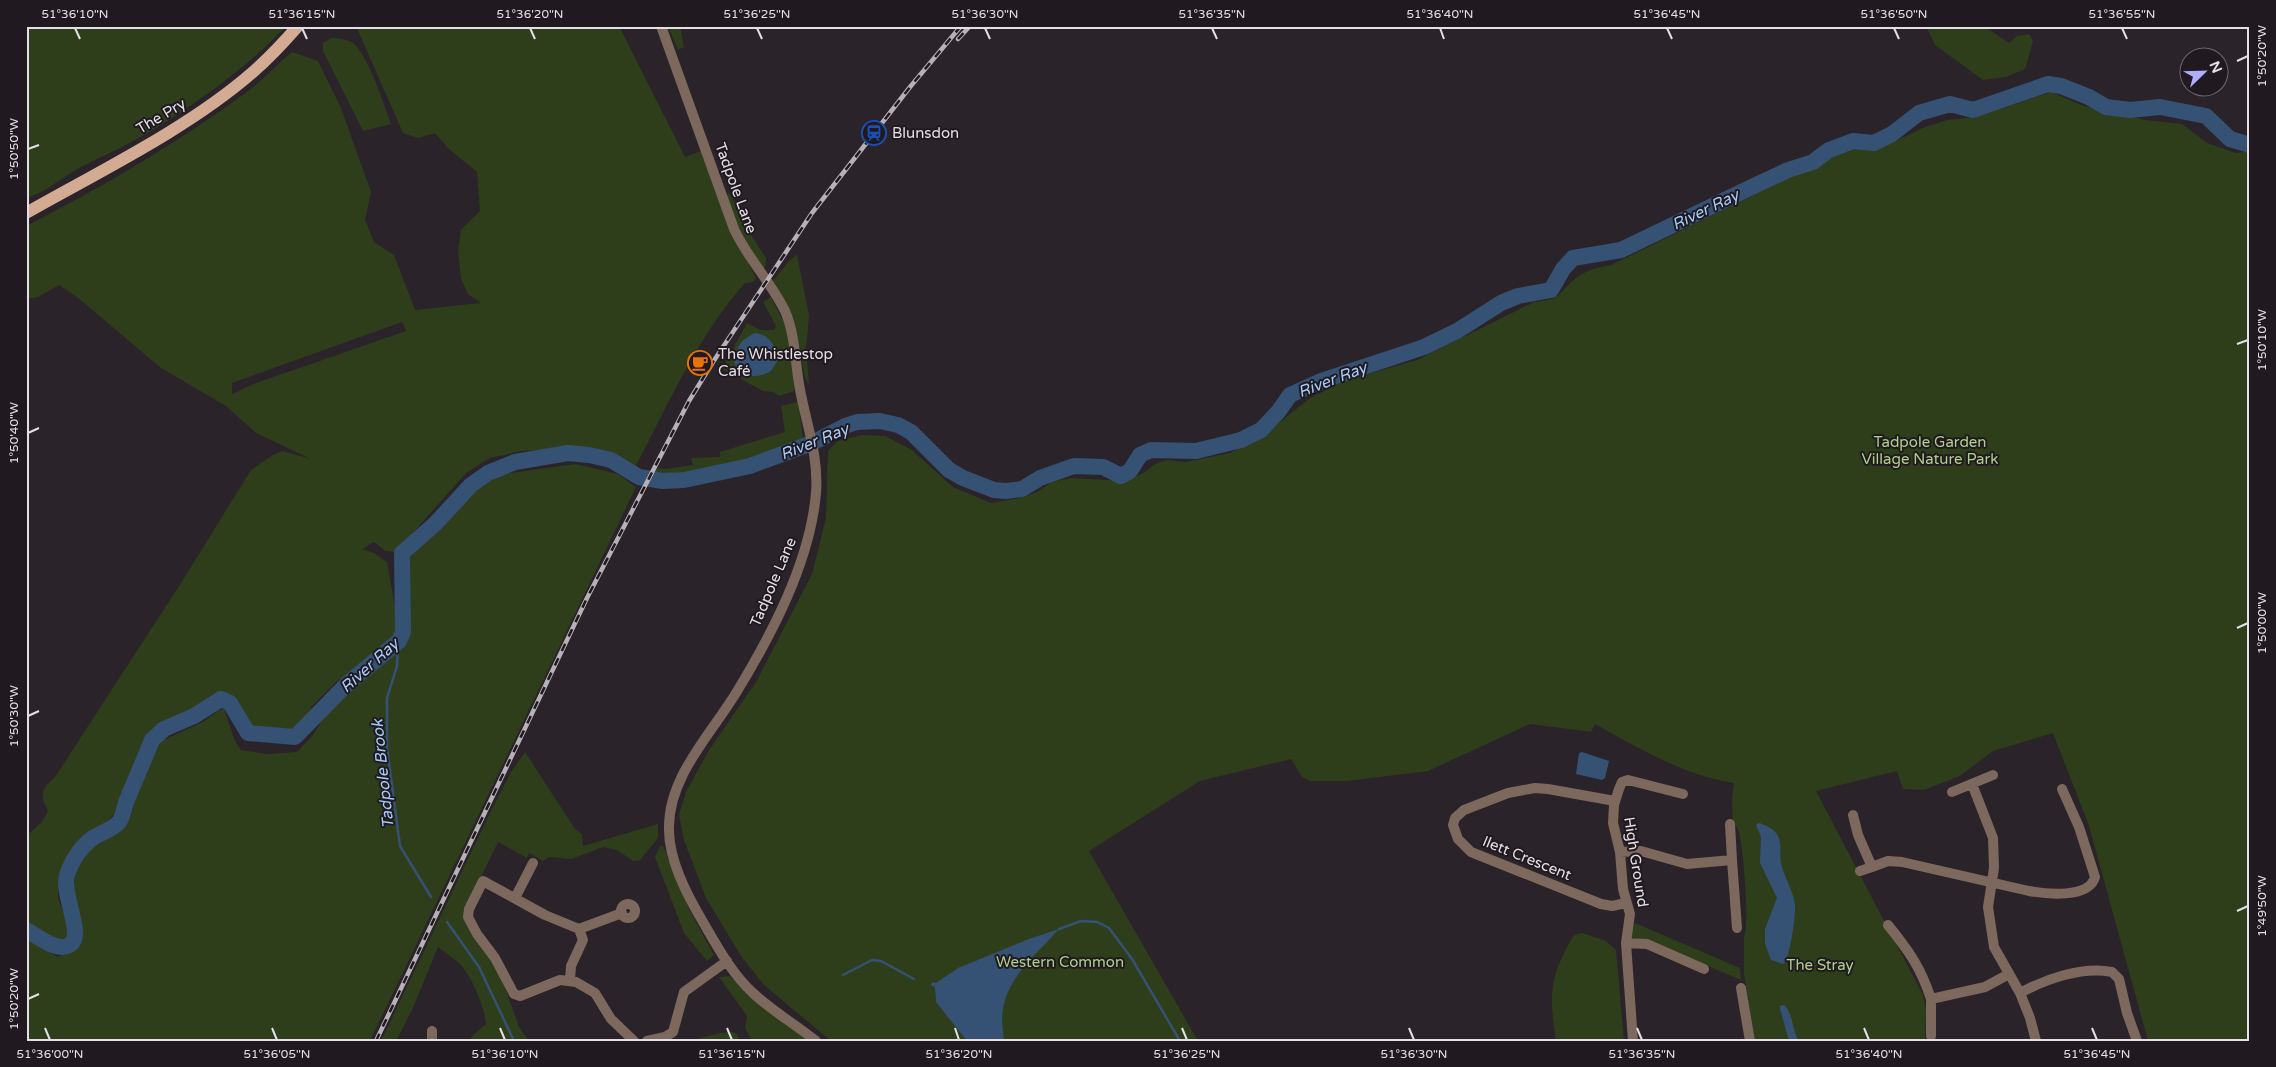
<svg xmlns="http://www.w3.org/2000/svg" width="2276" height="1067" font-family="'Varela Round',sans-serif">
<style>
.green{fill:#2e3e1b;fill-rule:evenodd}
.water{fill:#355174}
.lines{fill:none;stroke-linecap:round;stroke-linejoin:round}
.stream{stroke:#355174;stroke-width:2.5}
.river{stroke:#355174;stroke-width:16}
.minor{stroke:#7c685d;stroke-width:10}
.major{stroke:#d3ab93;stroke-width:12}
.rail-casing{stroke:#b6b1b6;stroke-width:4.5}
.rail{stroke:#201a20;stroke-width:2.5;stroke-dasharray:8;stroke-linecap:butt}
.ticks{fill:none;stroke:#e3dfe4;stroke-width:2}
.labels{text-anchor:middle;stroke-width:4;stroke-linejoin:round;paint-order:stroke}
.street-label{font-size:15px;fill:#e3dfe4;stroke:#201a20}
.poi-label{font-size:15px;fill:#e3dfe4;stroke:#201a20;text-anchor:start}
.park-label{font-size:15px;fill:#afcf8b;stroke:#201a20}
.water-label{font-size:16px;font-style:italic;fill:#a5cbfa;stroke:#201a20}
.neatline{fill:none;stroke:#e3dfe4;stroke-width:2}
.ticks-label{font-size:12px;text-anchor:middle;fill:#e3dfe4}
</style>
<rect width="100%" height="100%" fill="#2a232a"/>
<path class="green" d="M 26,26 L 286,26 C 253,63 193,106 151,131 C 128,145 103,156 79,168 C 61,178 47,192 26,198 Z
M 356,26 L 619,26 L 685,157 L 701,151 L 725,218 L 756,278 L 753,282 L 745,283 C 700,333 667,406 636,466 L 630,469 L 604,451 L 587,448 L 522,451 L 490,458 L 466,473 L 396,552 L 385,551 L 374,542 L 362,549 L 374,553 L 387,562 L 398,624 L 394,638 L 349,675 L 338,680 L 311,707 L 311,713 L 293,735 L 250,731 L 235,702 L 227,695 L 220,696 L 153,731 L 147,738 L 123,803 L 103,827 L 81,838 L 67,857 L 58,878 L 58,899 L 72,932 L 71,939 C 55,948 41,934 26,925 L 26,836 L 42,822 L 48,811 C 39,793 41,790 55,777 L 181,583 L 251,470 L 273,455 L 282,451 L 311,459 L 256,433 L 226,406 L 161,368 L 77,297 L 59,285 L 38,297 L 26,299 L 26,226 C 103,187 177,143 247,92 C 263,80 276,65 292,52 L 318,61 L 341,108 L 371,192 L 365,220 L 374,242 L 394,255 L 415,310 L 481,303 L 468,294 L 461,279 L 458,251 L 461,230 L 480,211 L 477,172 L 449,149 L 435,133 L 418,138 L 403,133 ZM 402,322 L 406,331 L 256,383 L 232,394 L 232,383 Z
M 668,26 L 680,26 L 684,47 L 678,50 Z
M 1926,26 L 1984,26 L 2009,43 L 2017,36 L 2029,34 L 2033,41 L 2025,69 L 2006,77 L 1983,80 L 1935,45 Z
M 331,38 C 338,38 348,39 354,44 C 369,57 384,105 391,124 L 363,131 L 323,51 L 323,43 Z
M 2051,92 L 2081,105 L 2145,120 L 2182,124 L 2207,143 L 2236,153 L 2250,151 L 2250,1041 L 2148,1041 L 2089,826 L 2053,733 L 1993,751 L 1960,776 L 1924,790 L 1903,789 L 1897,771 L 1816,791 L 1923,995 L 1926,1010 L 1925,1041 L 1755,1041 L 1744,974 L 1744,936 C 1750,928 1743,840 1738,829 C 1737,827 1734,824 1733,823 L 1732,800 L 1734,783 C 1683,775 1640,749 1595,724 L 1591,732 L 1530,724 L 1428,771 L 1347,781 L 1310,781 L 1302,777 L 1291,759 L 1200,781 L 1089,851 L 1198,1041 L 831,1041 L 764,985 L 741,956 L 706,898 L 684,840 L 679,815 L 686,792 L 709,750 L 756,682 L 812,574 L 826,518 L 828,451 L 838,441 L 862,435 L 885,436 L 912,450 L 953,487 L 991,503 L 1020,498 L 1037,492 L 1052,482 L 1070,478 L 1127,481 L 1143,473 L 1157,463 L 1167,460 L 1185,462 L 1230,453 L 1263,436 L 1310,398 L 1344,381 L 1417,360 L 1534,302 C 1564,299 1557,293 1577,277 C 1587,270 1600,267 1611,265 L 1838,154 L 1855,149 L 1883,147 L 1925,127 L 1947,120 L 1976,117 Z
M 728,192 L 743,215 L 751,235 L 766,258 L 765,267 L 762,269 C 752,252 723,210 728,192 Z
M 797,254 L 809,316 L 806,348 L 809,385 L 805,377 C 797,338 796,315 773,281 L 789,261 Z
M 771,297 L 784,323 L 790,342 L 794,391 L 779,396 L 773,392 L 763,391 L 722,369 L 747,323 L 760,330 L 774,330 L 776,326 L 763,302 Z
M 798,402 L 803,437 L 797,444 C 752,459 702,479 654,476 L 657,468 L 666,469 L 693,465 L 691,458 L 720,457 L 720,452 L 785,432 L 781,406 Z
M 575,464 L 618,474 L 636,487 L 370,1041 L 26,1041 L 26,939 L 58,957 L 75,948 L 82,935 L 73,895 L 76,865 L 83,854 L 97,842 L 115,832 L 131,816 L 137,792 L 159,742 L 203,722 L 219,710 L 224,709 L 235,741 L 241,750 L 267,754 L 297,752 L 312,736 L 333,704 L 381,663 L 404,640 L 407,555 L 474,489 L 504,474 Z
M 525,752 L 575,829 L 582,834 L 583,846 L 658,824 L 658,838 L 640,860 L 633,861 L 617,850 L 603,847 L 571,859 L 549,857 L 543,861 L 529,853 L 527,858 L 498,842 L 467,906 L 499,971 L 519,1027 L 529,1041 L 470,1041 L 472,1036 L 486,1024 C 485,1008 471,975 460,964 C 453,958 445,952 438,947 L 412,1010 L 396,1041 L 381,1041 L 489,815 L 511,772 Z
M 660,846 L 663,846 L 689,909 L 714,955 L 707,961 L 684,933 L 655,857 Z
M 1635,923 L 1740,968 L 1741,980 L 1645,939 L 1632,938 L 1632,932 Z
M 1582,933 L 1606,941 L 1616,950 L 1624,1041 L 1556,1041 C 1549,994 1549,977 1574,935 Z
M 730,976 L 761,1006 L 811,1041 L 751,1039 L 745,1028 L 747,1016 L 719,977 Z
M 733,1032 L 737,1034 L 740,1041 L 689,1041 L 720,1033 Z"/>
<path class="water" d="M 754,333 C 769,333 776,347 778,360 L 771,371 C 754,381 735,377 733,356 L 742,341 Z
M 1582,752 L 1609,761 L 1605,778 L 1602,780 L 1576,774 L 1579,753 Z
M 1759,823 C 1765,825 1772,828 1776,833 C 1783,842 1779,853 1781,863 C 1784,877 1793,890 1795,904 C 1796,914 1790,960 1783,964 L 1771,960 L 1765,944 L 1765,929 L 1777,898 L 1760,863 L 1761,837 L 1756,825 Z
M 1059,929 C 1038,953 1008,976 1003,1009 C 1001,1019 1003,1031 1004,1041 L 967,1041 L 936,1002 L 935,987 L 931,985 L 932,982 L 936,983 L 958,968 L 1029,939 Z
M 1784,1005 C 1795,1017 1791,1029 1799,1041 L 1789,1041 L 1788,1037 L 1780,1009 L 1780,1006 Z"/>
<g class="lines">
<path class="stream" d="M 398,642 L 397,666 L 387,698 L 387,748 L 400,846 L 431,897
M 447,922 L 479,967 L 514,1041
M 1059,929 L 1081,921 L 1097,922 L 1109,928 L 1132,959 L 1180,1041
M 843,975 L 872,960 L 881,961 L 914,979"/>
<path class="river" d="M 26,930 C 38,936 58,954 71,944 C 84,933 61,894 67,875 C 71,862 82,845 93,838 C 102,832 112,830 119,822 C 124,815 124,807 127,800 C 135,780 144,760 152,740 L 164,729 L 194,716 L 221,699 L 230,703 L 248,733 L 295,737 L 346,685 L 399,641 L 403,632 L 402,553 L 435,524 L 471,485 L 488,473 L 515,462 L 568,453 L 589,455 L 611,460 L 639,477 L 663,481 L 684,480 L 750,466 L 812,443 L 845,426 L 857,422 L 880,421 L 898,425 L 911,432 L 949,470 L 963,478 L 994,490 L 1006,491 L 1022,489 L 1040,478 L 1074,466 L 1103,467 L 1121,476 L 1130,471 L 1140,455 L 1151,450 L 1196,451 L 1241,440 L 1261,430 L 1278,412 L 1290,395 L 1321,381 L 1424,347 L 1457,331 L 1501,303 L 1518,296 L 1551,290 L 1563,269 L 1573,258 L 1621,250 L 1756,185 L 1788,170 L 1813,162 L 1829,150 L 1853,141 L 1874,143 L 1892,134 L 1919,113 L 1950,104 L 1973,110 L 2048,84 L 2061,86 L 2089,97 L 2106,107 L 2130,110 L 2160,107 L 2206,116 L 2230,139 L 2250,145"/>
<path class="minor" d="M 661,26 L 734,229 C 748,259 771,282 785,311 C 795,334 795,360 799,384 C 805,421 819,454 816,493 C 810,562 772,634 736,693 C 711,734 669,776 669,827 C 668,859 687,895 703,922 C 717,946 732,974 753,993 C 772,1011 795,1024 816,1041
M 1972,784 L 1993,838 L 1994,868 L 1988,907 L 1994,947 L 2020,993 L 2030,1018 L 2036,1041
M 1952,792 L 1993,775
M 1615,801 L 1548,789 L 1535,788 L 1508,793 L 1464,810 L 1455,818 L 1453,825 L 1458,839 L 1471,852 L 1601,904 L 1612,906 L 1626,903
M 1853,815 L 1858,835 L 1872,867 L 1888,861 L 1902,862 L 2029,891 C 2046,894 2089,899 2095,877 L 2079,827 L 2062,789
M 1730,824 L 1732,860
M 1620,852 L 1641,851 L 1687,864 L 1732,860 L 1737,928
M 1860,871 L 1872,867
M 515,898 L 533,863
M621 911a7 7 0 1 1 14 0a7 7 0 1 1-14 0Z
M 1888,925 C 1909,951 1921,968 1931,999
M 579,929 L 622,913
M 1626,943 L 1647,944 L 1704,969
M 570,980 L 571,966 L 583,940 L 579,929 L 545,915 L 483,881 L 469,909 L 468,917 L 477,934 L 495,958 L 514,994 L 520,996 L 560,980 L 576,982 L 595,993 L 611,1019 L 634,1041
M 1741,988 L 1750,1041
M 2020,993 C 2046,979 2082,966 2112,972 L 2119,979 L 2127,1013 L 2137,1041
M 1931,1036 L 1931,999 L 1985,987 L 2009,974
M 432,1041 L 432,1031
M 647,1041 L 665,1037 L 673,1032 L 684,992 L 727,961
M 1633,1041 L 1626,943 L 1630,914 L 1623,889 L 1620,852 L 1613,823 L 1614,805 L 1619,789 L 1622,782 L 1628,780 L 1683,794"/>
<path class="major" d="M 26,213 C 100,171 189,128 253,72 C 269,58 284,42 298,26"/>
<defs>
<path id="rail" d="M 958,39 L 970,26
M 376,1041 L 587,598 L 689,401 L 713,362 L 812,213 L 910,87 L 961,26"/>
</defs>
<use href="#rail" class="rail-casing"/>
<use href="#rail" class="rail"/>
</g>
<path class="ticks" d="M 75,28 L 80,39M 302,28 L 307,39M 530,28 L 535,39M 757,28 L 762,39M 985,28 L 990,39M 1212,28 L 1217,39M 1440,28 L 1444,39M 1667,28 L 1672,39M 1894,28 L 1899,39M 2122,28 L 2127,39M 2237,61 L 2248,56M 28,149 L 39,145M 2237,344 L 2248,340M 28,433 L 39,428M 2237,628 L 2248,623M 28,716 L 39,711M 2237,911 L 2248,906M 28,999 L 39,994M 45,1028 L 50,1040M 272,1028 L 277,1040M 500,1028 L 505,1040M 727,1028 L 732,1040M 955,1028 L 959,1040M 1182,1028 L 1187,1040M 1409,1028 L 1414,1040M 1637,1028 L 1642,1040M 1864,1028 L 1869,1040M 2092,1028 L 2097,1040"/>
<defs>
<symbol id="station-ring" viewBox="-11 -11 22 22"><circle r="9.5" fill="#201a20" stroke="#1a4fb4" stroke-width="1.5"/><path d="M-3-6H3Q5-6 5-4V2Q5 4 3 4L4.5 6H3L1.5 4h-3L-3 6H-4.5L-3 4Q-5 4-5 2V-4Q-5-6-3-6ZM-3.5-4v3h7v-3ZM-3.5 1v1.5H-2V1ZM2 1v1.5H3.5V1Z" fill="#1a4fb4"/></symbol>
<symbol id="cafe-ring" viewBox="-11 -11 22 22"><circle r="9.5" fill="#201a20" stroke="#e8710a" stroke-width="1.5"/><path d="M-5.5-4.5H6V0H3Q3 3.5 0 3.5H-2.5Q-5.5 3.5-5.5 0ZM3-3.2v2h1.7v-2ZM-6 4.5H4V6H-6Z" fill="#e8710a"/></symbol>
</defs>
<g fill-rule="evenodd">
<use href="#station-ring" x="860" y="119" width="28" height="28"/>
<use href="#cafe-ring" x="686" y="349" width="28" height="28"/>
</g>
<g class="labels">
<g class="street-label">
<text transform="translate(161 116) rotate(-31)" y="5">The Pry</text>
<text transform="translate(736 188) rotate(70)" y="5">Tadpole Lane</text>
<text transform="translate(773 582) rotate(-67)" y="5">Tadpole Lane</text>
<text transform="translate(1527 858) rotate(22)" y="5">Ilett Crescent</text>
<text transform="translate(1636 862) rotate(81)" y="5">High Ground</text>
</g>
<g class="poi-label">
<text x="892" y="138">Blunsdon</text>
<text x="718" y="359">The Whistlestop<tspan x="718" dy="17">Café</tspan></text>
</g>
<g class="park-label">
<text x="1930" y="447">Tadpole Garden<tspan x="1930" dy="17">Village Nature Park</tspan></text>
<text x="1060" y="967">Western Common</text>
<text x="1820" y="970">The Stray</text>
</g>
<g class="water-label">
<text transform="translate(1705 209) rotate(-26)" y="6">River Ray</text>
<text transform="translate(1332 379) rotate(-21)" y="6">River Ray</text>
<text transform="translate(814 441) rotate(-22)" y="6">River Ray</text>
<text transform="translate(369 665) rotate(-42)" y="6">River Ray</text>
<text transform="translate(382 774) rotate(-96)" y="6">Tadpole Brook</text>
</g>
</g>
<rect width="2276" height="1067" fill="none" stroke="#201a20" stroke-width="55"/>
<g transform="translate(2204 72) rotate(67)"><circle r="24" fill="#201a20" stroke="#6e696e"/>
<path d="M0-4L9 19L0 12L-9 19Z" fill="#b2adf9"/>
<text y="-8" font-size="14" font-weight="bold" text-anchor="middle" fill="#e3dfe4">N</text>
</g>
<rect x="28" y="28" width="2220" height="1012" class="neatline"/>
<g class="ticks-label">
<text x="75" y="18">51°36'10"N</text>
<text x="302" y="18">51°36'15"N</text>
<text x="530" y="18">51°36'20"N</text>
<text x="757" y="18">51°36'25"N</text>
<text x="985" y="18">51°36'30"N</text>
<text x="1212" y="18">51°36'35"N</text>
<text x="1440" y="18">51°36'40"N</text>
<text x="1667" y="18">51°36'45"N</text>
<text x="1894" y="18">51°36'50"N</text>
<text x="2122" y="18">51°36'55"N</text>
<text transform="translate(2262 56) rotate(-90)" y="4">1°50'20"W</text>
<text transform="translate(14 149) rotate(-90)" y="4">1°50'50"W</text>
<text transform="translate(2262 340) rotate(-90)" y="4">1°50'10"W</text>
<text transform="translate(14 433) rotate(-90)" y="4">1°50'40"W</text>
<text transform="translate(2262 623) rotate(-90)" y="4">1°50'00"W</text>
<text transform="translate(14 716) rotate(-90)" y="4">1°50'30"W</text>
<text transform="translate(2262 906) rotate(-90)" y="4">1°49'50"W</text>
<text transform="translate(14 999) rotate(-90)" y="4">1°50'20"W</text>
<text x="50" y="1058">51°36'00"N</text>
<text x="277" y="1058">51°36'05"N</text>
<text x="505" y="1058">51°36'10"N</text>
<text x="732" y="1058">51°36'15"N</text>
<text x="959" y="1058">51°36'20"N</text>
<text x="1187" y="1058">51°36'25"N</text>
<text x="1414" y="1058">51°36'30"N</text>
<text x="1642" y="1058">51°36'35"N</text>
<text x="1869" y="1058">51°36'40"N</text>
<text x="2097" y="1058">51°36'45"N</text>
</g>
</svg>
